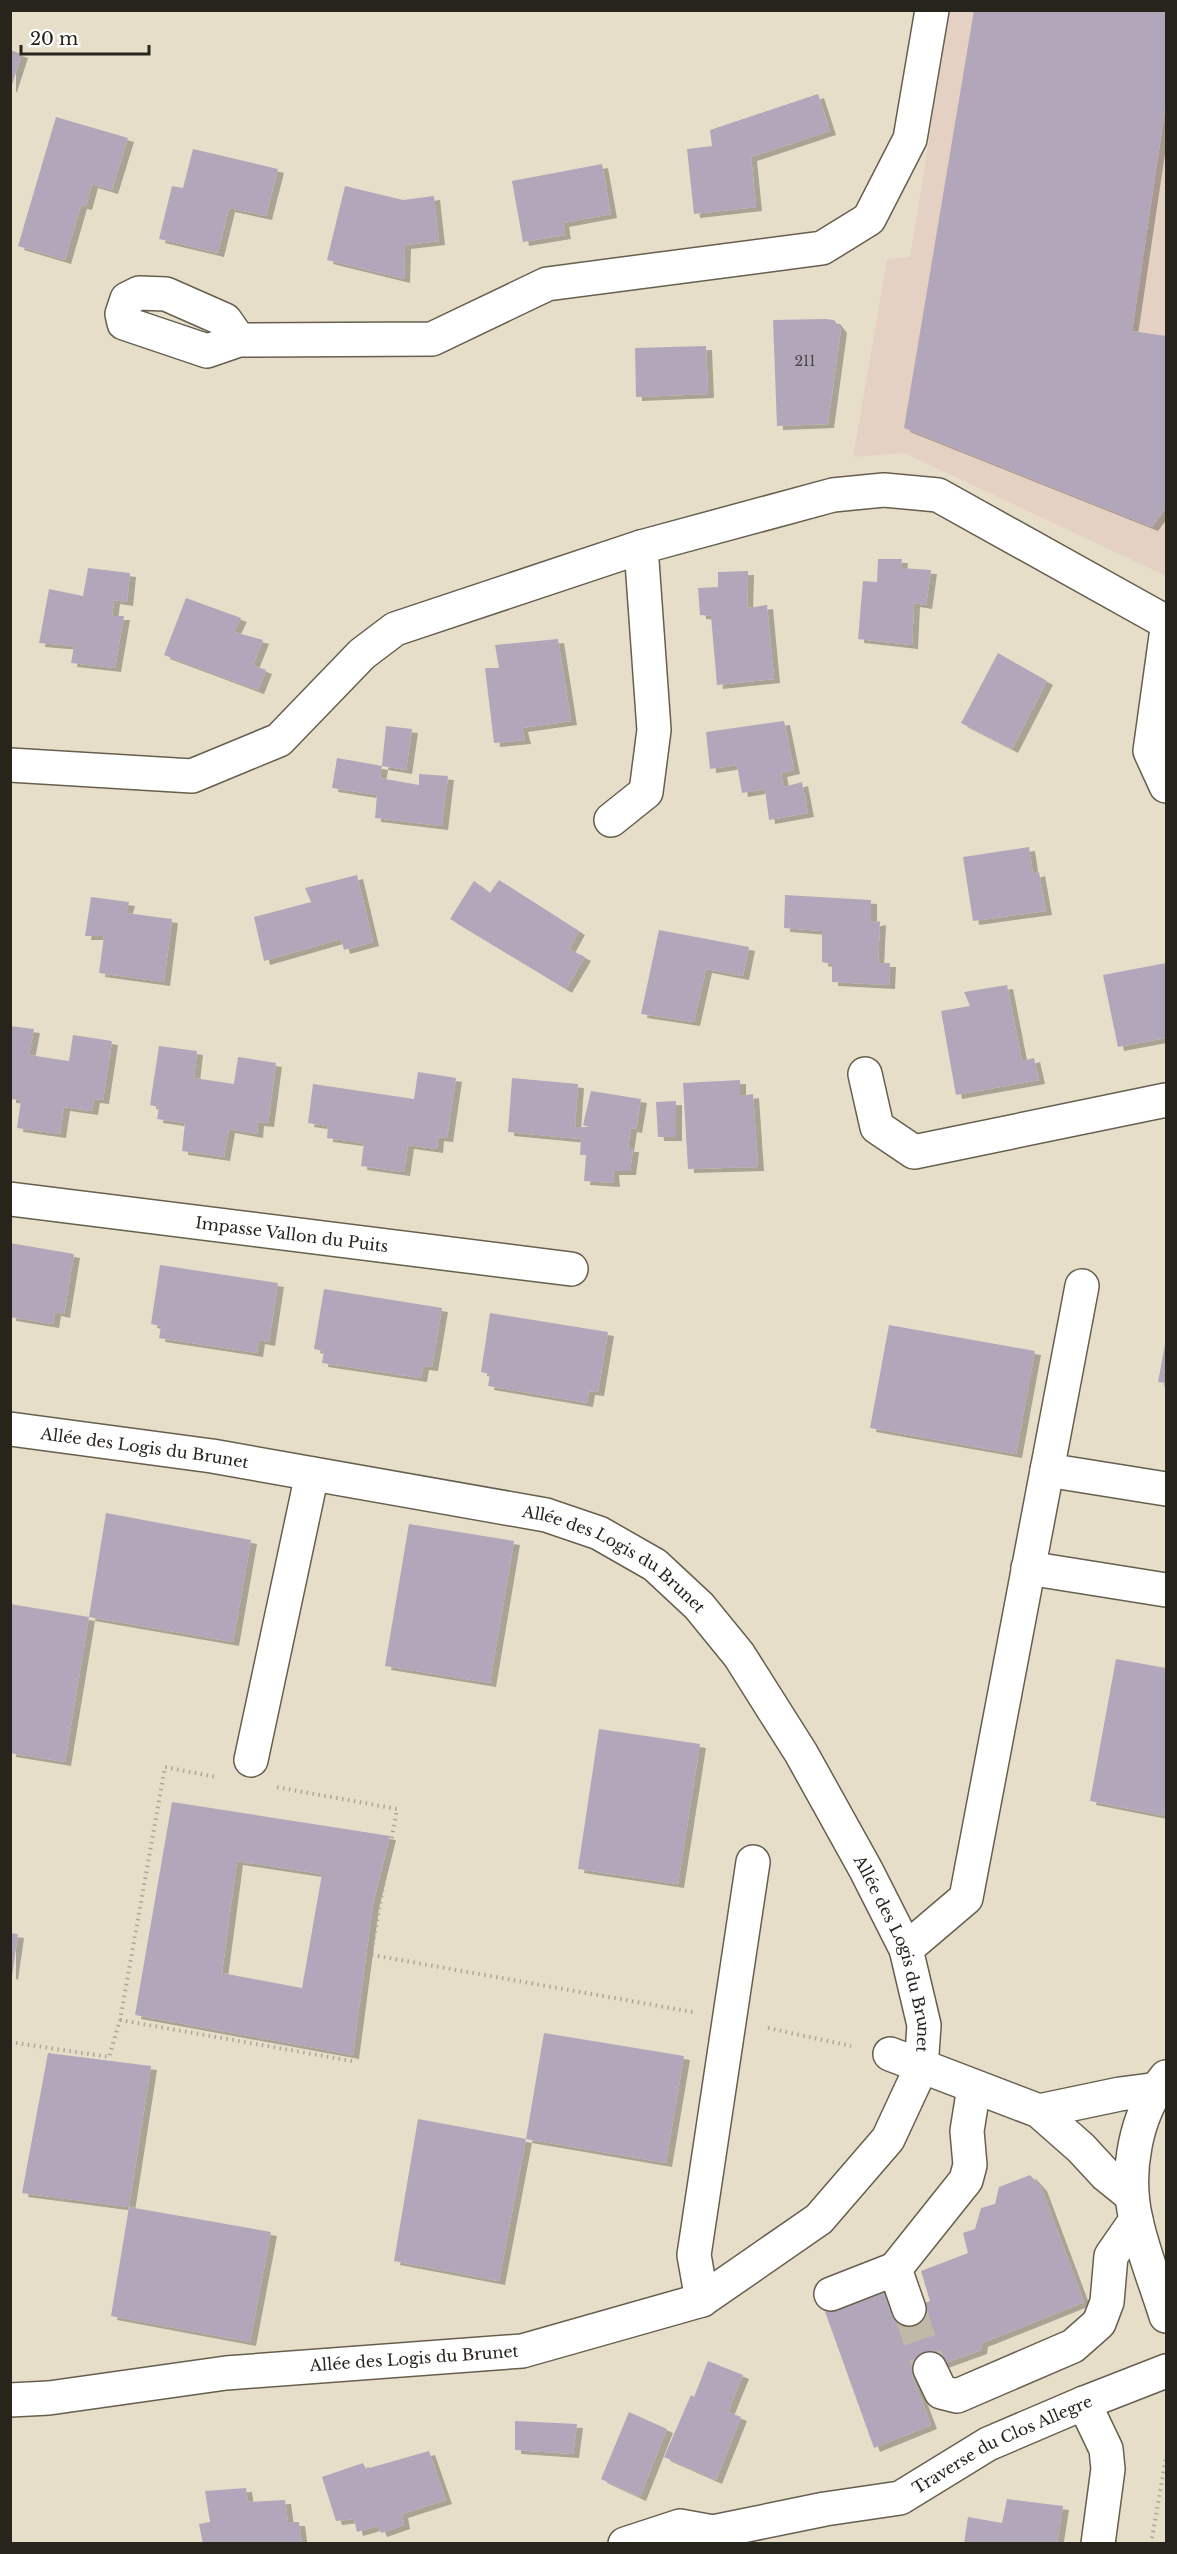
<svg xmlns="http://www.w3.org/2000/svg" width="1177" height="2554" font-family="'Libre Baskerville',serif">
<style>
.commercial{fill:#e5d1c3}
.building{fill:#b2a7ba;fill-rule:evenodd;filter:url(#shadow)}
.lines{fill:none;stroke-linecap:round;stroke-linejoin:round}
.minor-tunnel{stroke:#c1b9a7;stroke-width:33;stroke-dasharray:33 16;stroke-linecap:butt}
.minor-casing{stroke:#675f4d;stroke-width:36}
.path{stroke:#ada696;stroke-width:4;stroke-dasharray:1.5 4.5;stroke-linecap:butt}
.minor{stroke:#fff;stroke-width:33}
.labels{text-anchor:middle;stroke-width:6;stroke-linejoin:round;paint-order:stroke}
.number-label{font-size:14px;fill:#4a4544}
.street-label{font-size:16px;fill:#27241c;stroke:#fff}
</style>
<defs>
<filter id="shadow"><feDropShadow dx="6" dy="4" stdDeviation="0" flood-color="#0004"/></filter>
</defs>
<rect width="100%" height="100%" fill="#e7deca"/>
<path class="commercial" d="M 950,11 L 1166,11 L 1166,576 L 904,453 L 853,457 L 887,259 L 910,257 Z"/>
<path class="building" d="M 974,10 L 1166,10 L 1166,103 L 1132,331 L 1166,336 L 1166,508 L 1152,527 L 904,428 Z
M 10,50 L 22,54 L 11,88 L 10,88 Z
M 818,94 L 830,131 L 751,157 L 756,207 L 694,214 L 687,149 L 712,146 L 710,130 Z
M 56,117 L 128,138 L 112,190 L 92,184 L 86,206 L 81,205 L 65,260 L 18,246 Z
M 193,149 L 278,169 L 266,216 L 229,208 L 218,253 L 159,239 L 172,186 L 183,188 Z
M 602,164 L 611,214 L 563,223 L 565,235 L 523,242 L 512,181 Z
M 345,186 L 403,200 L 434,196 L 439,241 L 405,245 L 404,279 L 327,260 Z
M 825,319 L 834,320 L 841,329 L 828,424 L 777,426 L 773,320 Z
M 706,346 L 708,394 L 636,397 L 635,348 Z
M 878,559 L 902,559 L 901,568 L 931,570 L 926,605 L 914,603 L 912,645 L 858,639 L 863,581 L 877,582 Z
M 88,568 L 130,573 L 127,602 L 114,600 L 112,616 L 124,616 L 115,668 L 71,663 L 74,646 L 39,643 L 49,589 L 83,596 Z
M 748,571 L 747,608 L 767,605 L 774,679 L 717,685 L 711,616 L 700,615 L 698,588 L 718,587 L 718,572 Z
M 186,598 L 241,618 L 234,632 L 263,640 L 253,665 L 266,670 L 258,690 L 164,655 Z
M 558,639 L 571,721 L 522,728 L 525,740 L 494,743 L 485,668 L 499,668 L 495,645 Z
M 998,653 L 1047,681 L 1012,749 L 961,723 Z
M 784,721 L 794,770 L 781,773 L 784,787 L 802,782 L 808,813 L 769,820 L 765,789 L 742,793 L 737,765 L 710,769 L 706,732 Z
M 386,726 L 412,729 L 406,770 L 382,766 L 380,778 L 419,785 L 419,774 L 448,776 L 442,826 L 375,818 L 377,795 L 332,788 L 337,758 L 382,766 Z
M 1029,847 L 1033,874 L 1039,872 L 1046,911 L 973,921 L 963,857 Z
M 357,875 L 373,942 L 344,950 L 341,939 L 264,961 L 254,917 L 311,902 L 305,888 Z
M 499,880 L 579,931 L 569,949 L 585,957 L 566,989 L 450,919 L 474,881 L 490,893 Z
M 785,895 L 871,900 L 871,923 L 880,921 L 878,963 L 890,963 L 889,985 L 832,982 L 832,964 L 822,962 L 822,931 L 784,928 Z
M 91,897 L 129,902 L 126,913 L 172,919 L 164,982 L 99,973 L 104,936 L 85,936 Z
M 659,930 L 749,947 L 743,976 L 706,969 L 694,1022 L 641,1014 Z
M 1166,963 L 1166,1038 L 1118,1047 L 1103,975 Z
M 1007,985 L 1022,1061 L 1034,1058 L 1039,1080 L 956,1095 L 941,1011 L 970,1006 L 964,992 Z
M 10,1026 L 34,1029 L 29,1055 L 69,1061 L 73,1035 L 112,1041 L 103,1100 L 94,1099 L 92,1111 L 64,1107 L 60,1134 L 17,1128 L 21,1100 L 10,1099 Z
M 159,1046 L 197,1051 L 194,1078 L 234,1084 L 238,1057 L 276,1063 L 268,1123 L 258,1122 L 257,1134 L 229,1129 L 224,1157 L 182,1151 L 185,1123 L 157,1119 L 159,1107 L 150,1105 Z
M 418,1072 L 456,1078 L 447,1138 L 438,1137 L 437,1149 L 408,1145 L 404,1172 L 361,1166 L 364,1143 L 327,1138 L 328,1126 L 308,1123 L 313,1084 L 414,1099 Z
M 512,1078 L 578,1084 L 575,1127 L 589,1127 L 583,1125 L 591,1091 L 641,1099 L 636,1129 L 631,1128 L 628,1148 L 633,1148 L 630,1171 L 613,1171 L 614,1183 L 584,1181 L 586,1155 L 580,1155 L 581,1139 L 508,1132 Z
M 740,1080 L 740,1096 L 753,1094 L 758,1167 L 688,1169 L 683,1083 Z
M 676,1101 L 676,1137 L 658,1137 L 656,1102 Z
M 10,1243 L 74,1254 L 64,1314 L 55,1312 L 53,1324 L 10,1317 Z
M 160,1265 L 278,1283 L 269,1342 L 259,1340 L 257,1353 L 159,1338 L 161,1326 L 151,1324 Z
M 324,1289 L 442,1308 L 432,1367 L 423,1366 L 421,1378 L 322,1363 L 324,1351 L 314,1349 Z
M 490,1313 L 608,1332 L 598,1392 L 589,1391 L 587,1403 L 488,1386 L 490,1374 L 481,1372 Z
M 889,1325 L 1035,1351 L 1016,1454 L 870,1428 Z
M 1165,1344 L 1166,1344 L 1166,1383 L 1158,1382 Z
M 106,1513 L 251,1540 L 233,1642 L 89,1617 L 65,1762 L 10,1753 L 10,1604 L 89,1617 Z
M 409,1524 L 514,1541 L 490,1683 L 385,1666 Z
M 1116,1659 L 1166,1668 L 1166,1816 L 1090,1801 Z
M 599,1729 L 700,1744 L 678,1884 L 578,1869 Z
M 172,1802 L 390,1836 L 373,1904 L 353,2055 L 135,2015 ZM 237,1861 L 322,1874 L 302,1988 L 222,1973 Z
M 10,1933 L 18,1934 L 12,1976 L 10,1975 Z
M 544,2033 L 684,2056 L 666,2163 L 526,2139 L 499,2281 L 394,2261 L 418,2119 L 526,2139 Z
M 48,2053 L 151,2066 L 129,2207 L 22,2193 Z
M 1030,2175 L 1041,2187 L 1084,2302 L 982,2343 L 981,2350 L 912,2375 L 931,2425 L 874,2448 L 823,2306 L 880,2286 L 892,2315 L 930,2301 L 921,2271 L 968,2253 L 963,2233 L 975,2229 L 981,2208 L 995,2204 L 999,2187 Z
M 129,2207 L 271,2232 L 250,2342 L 111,2316 Z
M 708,2361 L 743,2375 L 728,2412 L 741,2417 L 716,2480 L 664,2457 L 691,2395 L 694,2397 Z
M 629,2412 L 667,2429 L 640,2497 L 601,2479 Z
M 515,2421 L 577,2424 L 573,2454 L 515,2450 Z
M 429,2451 L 446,2500 L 402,2514 L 404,2525 L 381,2533 L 378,2526 L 357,2532 L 354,2519 L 336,2521 L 322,2477 L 363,2463 L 366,2469 Z
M 246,2488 L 248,2502 L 285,2500 L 288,2522 L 299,2522 L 302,2544 L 203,2544 L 199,2524 L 210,2522 L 205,2491 Z
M 1007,2499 L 1063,2506 L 1057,2544 L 964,2544 L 968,2517 L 1002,2523 Z"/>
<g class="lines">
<path class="minor-tunnel" d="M 909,2309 L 930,2369"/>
<defs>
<g id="minor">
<path d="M 239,340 L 225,320 L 166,294 L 139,293 L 127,299 L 122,314 L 124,323 L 207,351 L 239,340 L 432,339 L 547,284 L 822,248 L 869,219 L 910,139 L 932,10"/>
<path d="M 1166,636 L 1150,751 L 1166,786"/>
<path d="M 10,765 L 192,776 L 279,740 L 362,654 L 395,629 L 641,547 L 833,495 L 884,490 L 938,495 L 1166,622"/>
<path d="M 611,820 L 646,792 L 654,730 L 641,547"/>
<path d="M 865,1074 L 877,1127 L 914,1152 L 1166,1100"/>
<path id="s1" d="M 10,1199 L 571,1269"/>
<path id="s2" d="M 10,1429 L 212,1456 L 546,1515 L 599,1533 L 655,1565 L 699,1606 L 739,1655 L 801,1753 L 866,1870 L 906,1949 L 924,2025 L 921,2068 L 888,2139 L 819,2219 L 702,2300 L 522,2351 L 226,2373 L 49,2398 L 10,2400"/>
<path d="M 1047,1470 L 1166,1489"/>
<path d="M 1028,1568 L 1166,1590"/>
<path d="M 251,1760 L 312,1474"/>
<path d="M 906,1949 L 966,1898 L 1082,1286"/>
<path d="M 890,2054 L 1039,2111 L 1081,2148 L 1106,2175 L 1132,2196"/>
<path d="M 1166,2077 C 1135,2114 1125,2173 1136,2220 C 1143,2252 1156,2284 1166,2316"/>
<path d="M 1039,2111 L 1120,2094 L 1166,2088"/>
<path d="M 831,2294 L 895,2269"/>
<path d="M 702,2300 L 694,2255 L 753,1862"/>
<path d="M 909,2309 L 895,2269 L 966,2180 L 970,2165 L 967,2131 L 974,2087"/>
<path d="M 930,2369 L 941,2392 L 957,2396 L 1073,2346 L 1099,2323 L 1107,2302 L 1111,2256 L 1136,2220"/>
<path d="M 1084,2403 L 1106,2449 L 1108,2469 L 1098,2544"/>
<path d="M 625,2544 L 680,2526 L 713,2532"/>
<path id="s3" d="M 697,2544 L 713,2532 L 825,2509 L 900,2498 L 988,2444 L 1084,2403 L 1166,2371"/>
</g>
</defs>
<use href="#minor" class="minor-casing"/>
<path class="path" d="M 372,1955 L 693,2012
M 120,2020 L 352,2061 L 397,1809 L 276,1787
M 768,2028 L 851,2046
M 10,2042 L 109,2057 L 120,2020 L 165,1767 L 216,1777
M 1151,2544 L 1166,2457"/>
<use href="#minor" class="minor"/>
</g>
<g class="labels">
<g class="number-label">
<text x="805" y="366">211</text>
</g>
<g class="street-label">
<text dy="6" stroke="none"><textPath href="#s1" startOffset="284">Impasse Vallon du Puits</textPath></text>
<text dy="6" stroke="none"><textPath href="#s2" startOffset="136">Allée des Logis du Brunet</textPath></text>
<text dy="6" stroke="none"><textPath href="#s2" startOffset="624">Allée des Logis du Brunet</textPath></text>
<text dy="6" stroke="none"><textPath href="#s2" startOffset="1126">Allée des Logis du Brunet</textPath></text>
<text transform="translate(414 2358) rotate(-4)" y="6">Allée des Logis du Brunet</text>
<text dy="6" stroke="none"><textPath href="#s3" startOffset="326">Traverse du Clos Allegre</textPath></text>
</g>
</g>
<rect width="1177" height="2554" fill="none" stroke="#27241c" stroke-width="24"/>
<path d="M21 45v9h128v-9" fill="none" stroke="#27241c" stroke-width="3"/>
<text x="30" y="45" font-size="18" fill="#27241c" stroke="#ffffff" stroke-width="4.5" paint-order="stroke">20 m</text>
</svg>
